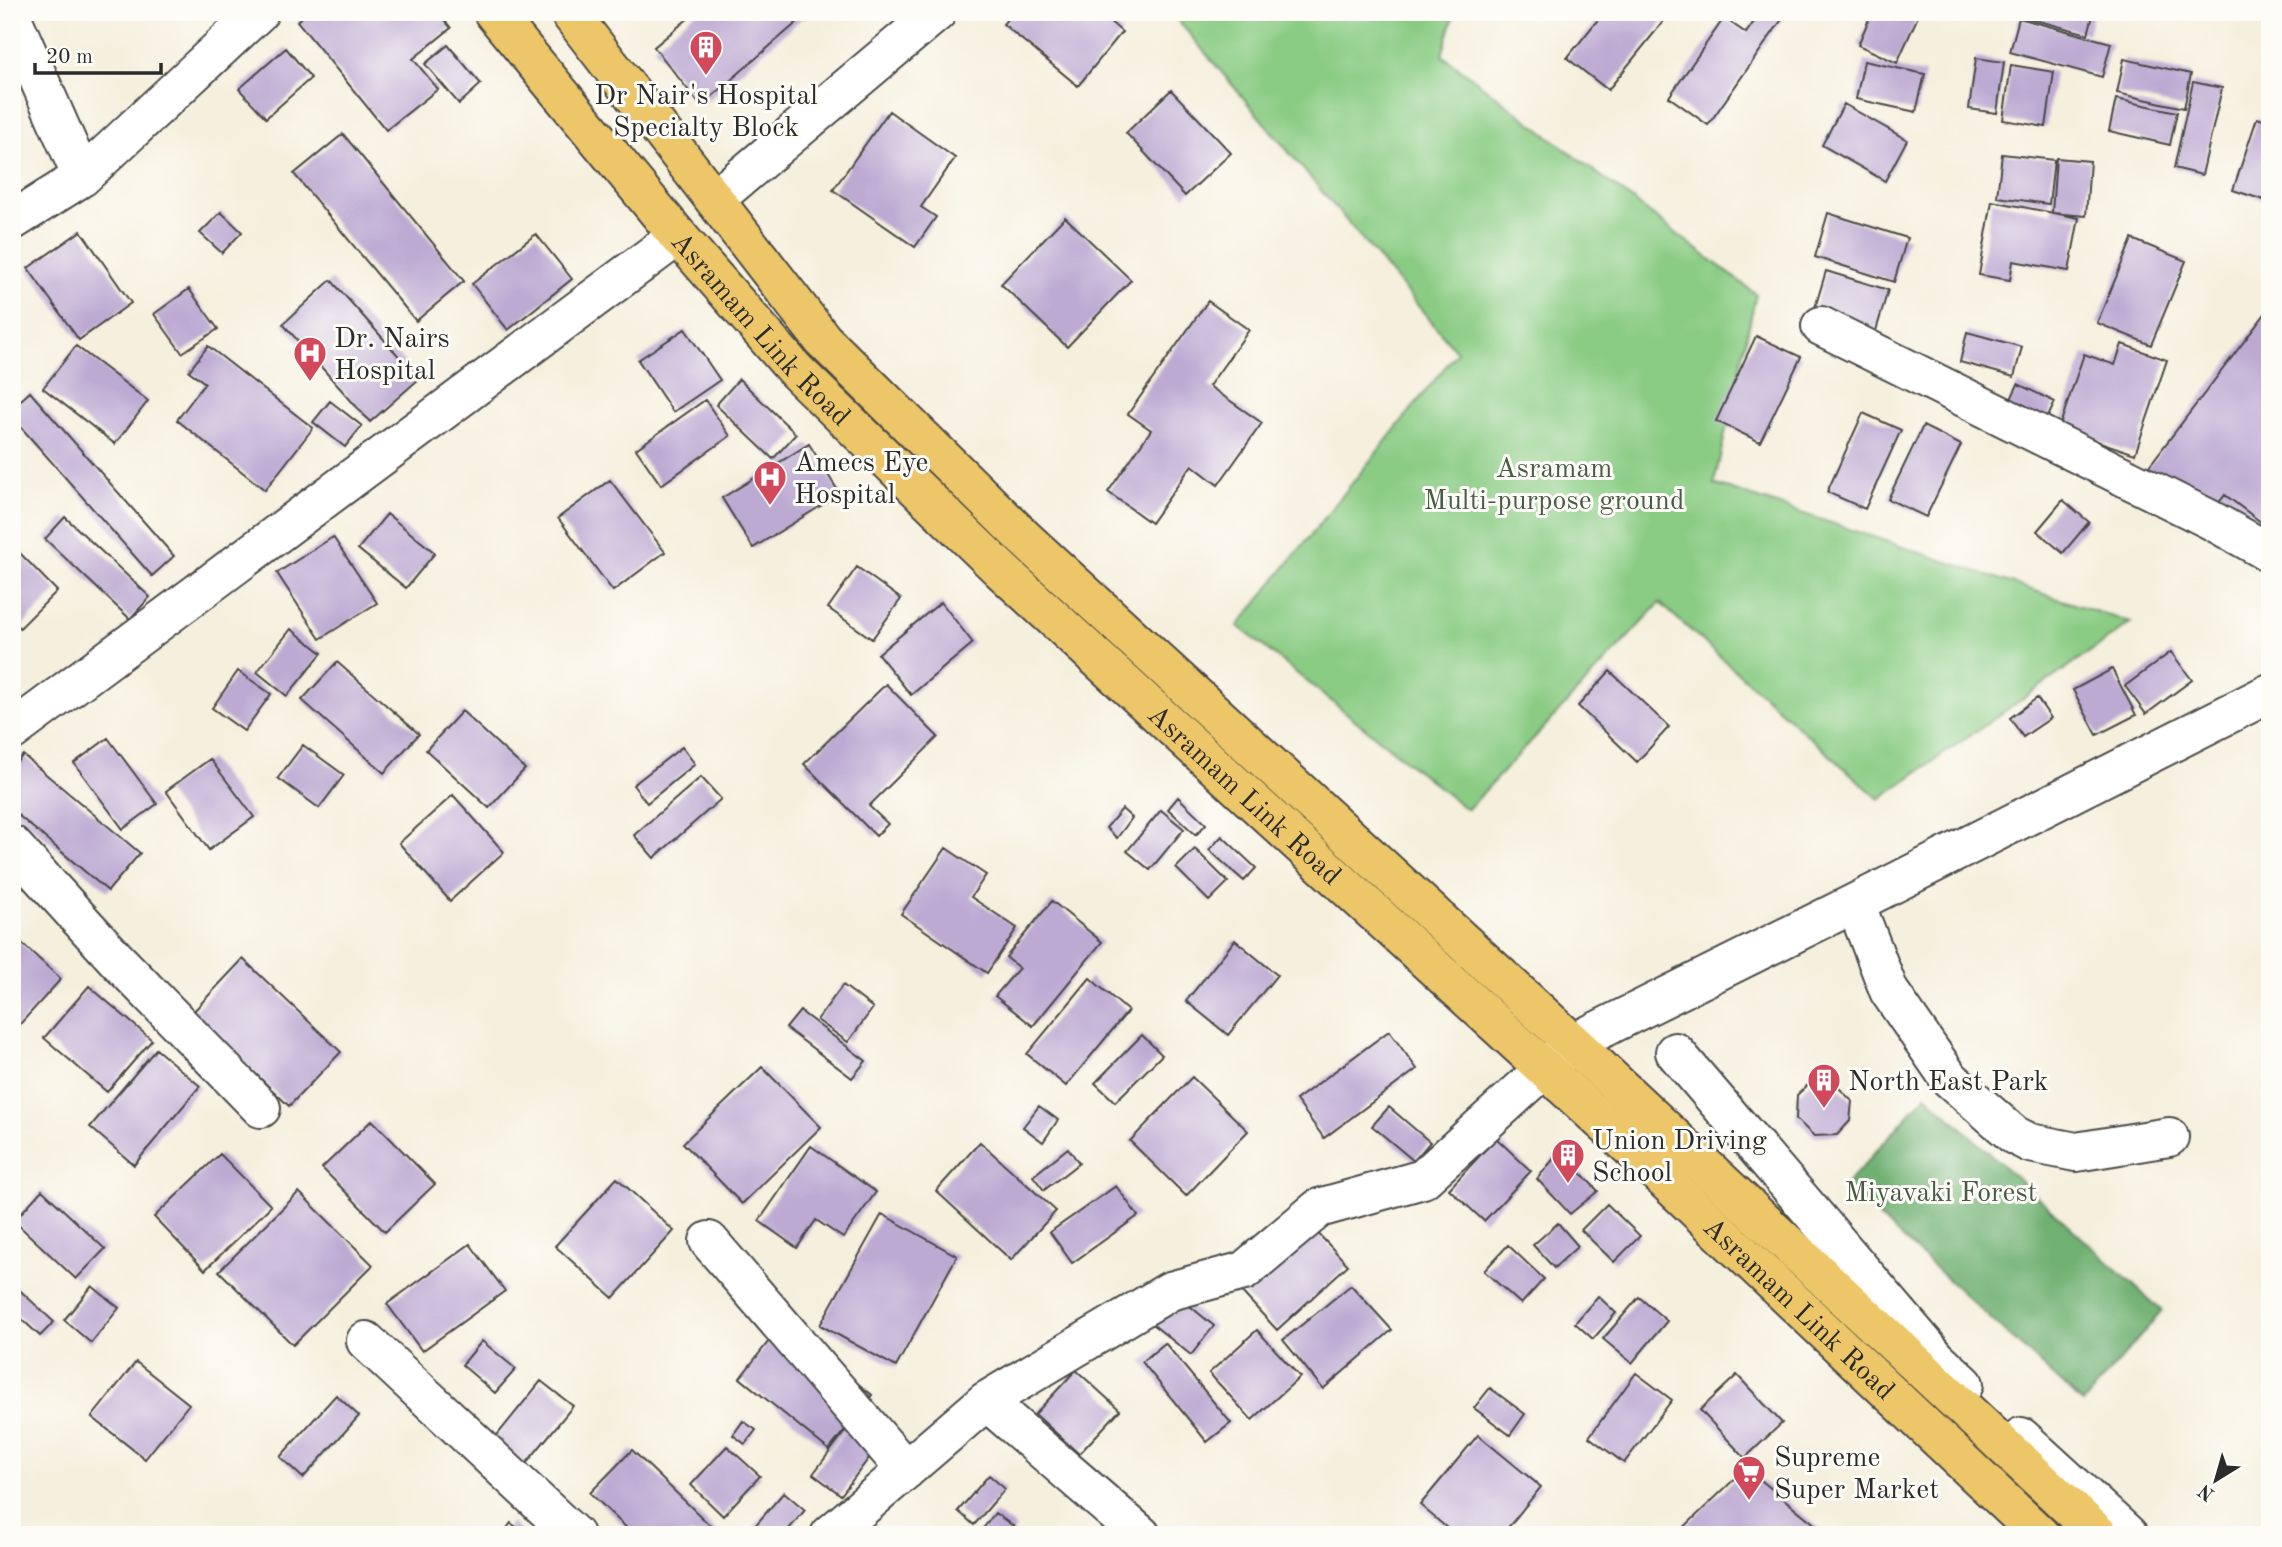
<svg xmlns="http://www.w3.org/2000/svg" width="2282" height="1547" font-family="'Old Standard TT',serif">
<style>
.green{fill:#8acc84;stroke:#5a7c58;stroke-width:2}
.forest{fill:#6fb072;stroke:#4d6e4e;stroke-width:2}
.building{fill:#bdaad3}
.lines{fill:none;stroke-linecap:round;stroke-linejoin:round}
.minor-casing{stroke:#494846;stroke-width:42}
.major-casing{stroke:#494846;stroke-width:42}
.minor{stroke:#fff;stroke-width:38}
.major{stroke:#ecc669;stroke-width:38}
.labels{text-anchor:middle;stroke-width:6;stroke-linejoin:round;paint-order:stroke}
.poi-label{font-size:28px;fill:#2b2b2b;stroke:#fdfcf7;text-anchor:start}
.street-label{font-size:28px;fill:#2b2b2b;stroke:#fdfcf7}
.park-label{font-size:28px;fill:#485b46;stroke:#fdfcf7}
</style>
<rect width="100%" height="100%" fill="#fdfcf7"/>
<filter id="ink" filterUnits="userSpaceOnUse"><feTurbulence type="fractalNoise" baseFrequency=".0143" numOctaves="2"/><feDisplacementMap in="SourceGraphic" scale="14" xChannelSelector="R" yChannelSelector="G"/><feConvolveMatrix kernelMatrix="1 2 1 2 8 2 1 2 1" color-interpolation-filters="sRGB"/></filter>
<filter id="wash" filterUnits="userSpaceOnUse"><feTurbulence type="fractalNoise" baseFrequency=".00686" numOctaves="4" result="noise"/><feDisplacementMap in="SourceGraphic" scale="28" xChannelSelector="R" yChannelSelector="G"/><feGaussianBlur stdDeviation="1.57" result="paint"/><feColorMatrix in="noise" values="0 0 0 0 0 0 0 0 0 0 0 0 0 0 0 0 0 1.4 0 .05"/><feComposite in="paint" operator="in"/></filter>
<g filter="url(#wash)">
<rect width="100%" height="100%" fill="#f5efdd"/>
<path class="green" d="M 1171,12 L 1455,12 L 1442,55 L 1756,294 L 1714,484 L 2131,623 L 1879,799 L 1660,603 L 1467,810 L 1238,626 L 1457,352 Z"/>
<path class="forest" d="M 1926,1095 L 2162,1311 L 2083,1403 L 1845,1186 Z"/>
<g id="blocks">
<path class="building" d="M 308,12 L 438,12 L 451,28 L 413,59 L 438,89 L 386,130 L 297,21 Z
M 696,12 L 809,12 L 701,106 L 654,47 Z
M 1013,12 L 1099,12 L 1122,32 L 1078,86 L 1003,24 Z
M 1604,12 L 1671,12 L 1608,90 L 1567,58 Z
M 1761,12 L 1780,12 L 1785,15 L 1708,125 L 1669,97 L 1724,18 L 1746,33 Z
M 1872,12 L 1920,12 L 1897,63 L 1858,45 Z
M 2021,12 L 2094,12 L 2088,34 L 2020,16 Z
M 2019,18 L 2111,43 L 2102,77 L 2010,52 Z
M 448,45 L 481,84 L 459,104 L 425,64 Z
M 286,48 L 311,78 L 266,118 L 239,89 Z
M 1976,58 L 2004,62 L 1997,113 L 1969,109 Z
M 2124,59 L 2191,74 L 2184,108 L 2117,93 Z
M 1864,61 L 1925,74 L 1916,112 L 1856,99 Z
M 2011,65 L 2054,72 L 2046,127 L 2003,120 Z
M 2193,82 L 2222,88 L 2202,175 L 2174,168 Z
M 1171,90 L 1231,153 L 1185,196 L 1126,133 Z
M 2116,99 L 2177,112 L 2170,145 L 2109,131 Z
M 1844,104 L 1907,140 L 1885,181 L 1822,145 Z
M 889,111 L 955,158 L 921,207 L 936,217 L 915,247 L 833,190 Z
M 2257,118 L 2270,122 L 2270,202 L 2233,190 Z
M 343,134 L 464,281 L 416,321 L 294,174 Z
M 2002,154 L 2054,160 L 2049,204 L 1997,197 Z
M 2056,158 L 2090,161 L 2086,216 L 2052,213 Z
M 1992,201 L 2079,218 L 2069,271 L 2013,261 L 2010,280 L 1979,275 Z
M 221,212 L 242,232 L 222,253 L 200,233 Z
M 1828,213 L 1907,238 L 1894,282 L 1815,257 Z
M 1065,217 L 1131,280 L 1067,347 L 1001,284 Z
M 81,231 L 131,303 L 79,340 L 28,268 Z
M 536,234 L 572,279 L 508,330 L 472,284 Z
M 2132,239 L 2186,261 L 2151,345 L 2097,323 Z
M 1826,271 L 1888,290 L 1868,358 L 1806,338 Z
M 331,280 L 419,379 L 370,422 L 283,324 Z
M 189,289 L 218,329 L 182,353 L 154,314 Z
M 1208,301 L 1249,330 L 1209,386 L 1262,423 L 1218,485 L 1192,465 L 1151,523 L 1108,492 L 1151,430 L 1128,414 Z
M 2268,310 L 2270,529 L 2225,495 L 2205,521 L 2143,474 Z
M 685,329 L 720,380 L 673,412 L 638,360 Z
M 1967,332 L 2022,347 L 2014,377 L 1960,362 Z
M 1756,336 L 1801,357 L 1760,442 L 1716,421 Z
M 2122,344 L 2167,360 L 2135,454 L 2059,428 L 2084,354 L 2115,365 Z
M 76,346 L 148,401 L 115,444 L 43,388 Z
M 208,346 L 313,428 L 265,490 L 177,420 L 205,383 L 189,371 Z
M 739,379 L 796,434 L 773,459 L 716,405 Z
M 2018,384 L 2055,402 L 2042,430 L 2005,412 Z
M 30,392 L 174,556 L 152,576 L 12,417 L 12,408 Z
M 705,400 L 730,436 L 661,485 L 636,449 Z
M 330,401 L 362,426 L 345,447 L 313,422 Z
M 1863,413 L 1901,430 L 1865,509 L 1827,492 Z
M 1923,426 L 1961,445 L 1926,517 L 1888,499 Z
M 809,444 L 840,494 L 753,548 L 722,498 Z
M 610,480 L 665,552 L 613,591 L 558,518 Z
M 2063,500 L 2089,522 L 2063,553 L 2037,531 Z
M 387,514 L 435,553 L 406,588 L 358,549 Z
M 65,517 L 150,597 L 130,619 L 45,539 Z
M 333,537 L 377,603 L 320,639 L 277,573 Z
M 12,545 L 57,591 L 20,628 L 12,621 Z
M 857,567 L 901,599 L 872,639 L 828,608 Z
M 941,602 L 973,643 L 911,695 L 878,654 Z
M 291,629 L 322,653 L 287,696 L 257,672 Z
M 2171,652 L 2192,680 L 2146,714 L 2125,686 Z
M 337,662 L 419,734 L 384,773 L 302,700 Z
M 2112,669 L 2136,715 L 2097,735 L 2073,690 Z
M 238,671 L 271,694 L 244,731 L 212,708 Z
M 1610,671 L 1669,727 L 1637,762 L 1578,706 Z
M 886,684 L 938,737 L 869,806 L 888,824 L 876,836 L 804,764 Z
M 2037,698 L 2051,718 L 2023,737 L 2010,718 Z
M 462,711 L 525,769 L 489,808 L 426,750 Z
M 108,738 L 157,804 L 123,829 L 74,763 Z
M 303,745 L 344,775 L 319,808 L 278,778 Z
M 682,747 L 695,764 L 647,803 L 633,785 Z
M 23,755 L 140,853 L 108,891 L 12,810 L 12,767 Z
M 210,759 L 254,817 L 209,850 L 166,791 Z
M 701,777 L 721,799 L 654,858 L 634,835 Z
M 453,795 L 504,852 L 450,901 L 399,843 Z
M 1178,797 L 1206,824 L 1196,835 L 1168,809 Z
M 1122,809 L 1132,818 L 1117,838 L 1106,828 Z
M 1161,810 L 1184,829 L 1150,870 L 1127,851 Z
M 1222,836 L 1256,868 L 1244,881 L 1209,850 Z
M 946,848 L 986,875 L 971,897 L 1017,928 L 987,973 L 901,914 Z
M 1195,849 L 1228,882 L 1209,901 L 1176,868 Z
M 1052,901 L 1102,942 L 1033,1026 L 995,996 L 1019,968 L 1006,957 Z
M 14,936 L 61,979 L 12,1033 L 12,937 Z
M 1235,940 L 1277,975 L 1228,1035 L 1186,1001 Z
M 243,959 L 341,1052 L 289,1106 L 192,1013 Z
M 1090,978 L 1128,1011 L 1066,1086 L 1027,1054 Z
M 843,985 L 873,1008 L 848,1042 L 817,1020 Z
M 89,986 L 152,1040 L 107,1092 L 44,1038 Z
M 800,1011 L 866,1061 L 852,1078 L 786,1028 Z
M 1389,1031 L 1417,1069 L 1324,1138 L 1296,1100 Z
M 1142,1035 L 1162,1055 L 1115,1102 L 1095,1083 Z
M 156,1049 L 200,1086 L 134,1165 L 90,1127 Z
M 762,1067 L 821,1127 L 742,1204 L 683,1143 Z
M 1192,1077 L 1248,1131 L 1186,1196 L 1130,1141 Z
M 1811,1082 L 1835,1084 L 1852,1101 L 1850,1121 L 1837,1135 L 1814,1136 L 1796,1119 L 1797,1095 Z
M 1039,1106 L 1058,1120 L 1043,1142 L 1023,1127 Z
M 1389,1107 L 1430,1142 L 1414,1161 L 1372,1126 Z
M 372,1120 L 435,1184 L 385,1232 L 322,1168 Z
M 1496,1138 L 1531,1171 L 1484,1221 L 1449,1189 Z
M 980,1142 L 1056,1211 L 1011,1260 L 936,1191 Z
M 811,1146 L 876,1192 L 843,1238 L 816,1220 L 797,1248 L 759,1221 Z
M 1068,1148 L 1079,1163 L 1044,1190 L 1033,1176 Z
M 1560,1151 L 1598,1191 L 1570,1214 L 1537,1179 Z
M 220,1154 L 271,1206 L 205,1270 L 154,1217 Z
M 617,1178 L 674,1231 L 613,1298 L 555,1246 Z
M 1116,1186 L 1138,1216 L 1072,1263 L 1050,1232 Z
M 42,1190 L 105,1249 L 76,1279 L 14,1221 Z
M 299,1192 L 373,1265 L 293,1345 L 219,1271 Z
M 1607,1204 L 1640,1236 L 1614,1262 L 1581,1230 Z
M 882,1214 L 957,1256 L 896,1367 L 820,1325 Z
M 1558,1223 L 1578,1246 L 1554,1268 L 1533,1245 Z
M 1311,1226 L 1348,1265 L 1277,1330 L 1240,1290 Z
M 470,1244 L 505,1291 L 422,1351 L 387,1304 Z
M 1508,1245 L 1544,1279 L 1521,1304 L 1484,1271 Z
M 12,1283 L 54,1322 L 40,1336 L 12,1310 Z
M 1351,1285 L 1392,1330 L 1323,1389 L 1283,1340 Z
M 92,1286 L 119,1308 L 91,1343 L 64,1320 Z
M 1174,1293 L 1214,1326 L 1191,1355 L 1151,1323 Z
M 1598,1296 L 1616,1313 L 1593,1339 L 1575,1323 Z
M 1639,1297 L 1667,1321 L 1632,1363 L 1603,1339 Z
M 1257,1330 L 1300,1377 L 1252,1420 L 1209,1373 Z
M 482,1341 L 516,1369 L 495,1393 L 462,1365 Z
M 769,1341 L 793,1360 L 807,1343 L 872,1395 L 829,1450 L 740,1378 Z
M 1165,1343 L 1231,1423 L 1207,1442 L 1142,1362 Z
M 136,1362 L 189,1404 L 145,1459 L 92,1417 Z
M 1076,1370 L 1120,1410 L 1079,1454 L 1035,1414 Z
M 1636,1373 L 1672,1400 L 1624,1463 L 1589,1437 Z
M 1737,1375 L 1782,1423 L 1745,1458 L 1700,1410 Z
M 541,1381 L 573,1406 L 521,1470 L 489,1445 Z
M 1490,1388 L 1525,1414 L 1510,1435 L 1474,1408 Z
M 336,1395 L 359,1416 L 303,1478 L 280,1457 Z
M 856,1417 L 884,1438 L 841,1495 L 813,1474 Z
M 743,1421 L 756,1430 L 745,1444 L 733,1435 Z
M 1478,1435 L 1541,1487 L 1502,1535 L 1455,1535 L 1420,1505 Z
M 727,1446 L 760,1476 L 723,1516 L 691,1485 Z
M 632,1450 L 720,1535 L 634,1535 L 590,1493 Z
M 1746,1468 L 1828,1535 L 1676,1535 Z
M 989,1475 L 1005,1489 L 974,1525 L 958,1511 Z
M 784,1492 L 805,1510 L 784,1535 L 747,1535 Z
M 995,1513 L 1016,1528 L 1011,1535 L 978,1535 Z
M 511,1523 L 526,1535 L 502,1535 Z"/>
</g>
</g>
<g filter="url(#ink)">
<use href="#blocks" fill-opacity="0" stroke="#494846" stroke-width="2"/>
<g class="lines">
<defs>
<path id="minor" d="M 12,18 L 82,177
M 715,199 L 937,12
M 12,221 L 82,177 L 259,12
M 1821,326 L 2209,519 L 2270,553
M 12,731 L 678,236
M 12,845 L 116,959 L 261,1108
M 1855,903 L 1889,991 L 1949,1078 L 2014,1135 L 2030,1143 L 2076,1152 L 2169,1137
M 1675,1052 L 1937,1359 L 1964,1384
M 709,1241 L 906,1470
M 366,1341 L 574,1535
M 986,1401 L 1141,1535
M 2021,1437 L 2128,1535
M 830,1535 L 986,1401 L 1170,1291 L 1244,1271 L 1319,1208 L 1423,1179 L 1573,1043 L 1855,903 L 2270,693"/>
<g id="major">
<path id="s1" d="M 493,12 L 678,236 L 796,371 L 1001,570 L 1631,1148 L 2040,1535"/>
<path d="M 569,12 L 823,340 L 1025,539 L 1573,1043 L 2099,1535"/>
</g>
</defs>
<use href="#minor" class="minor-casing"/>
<use href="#major" class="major-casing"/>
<use href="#minor" class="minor"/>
<use href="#major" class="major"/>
</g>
</g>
<defs>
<symbol id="building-pin" viewBox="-11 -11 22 30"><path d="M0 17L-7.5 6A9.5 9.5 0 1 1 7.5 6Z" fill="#d1495b" stroke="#fdfcf7"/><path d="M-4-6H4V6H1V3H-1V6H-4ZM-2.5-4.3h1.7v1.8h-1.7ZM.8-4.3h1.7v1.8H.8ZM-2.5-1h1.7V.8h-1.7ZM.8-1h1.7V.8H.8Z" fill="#fff"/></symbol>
<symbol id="hospital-pin" viewBox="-11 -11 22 30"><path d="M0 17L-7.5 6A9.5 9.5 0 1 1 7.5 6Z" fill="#d1495b" stroke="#fdfcf7"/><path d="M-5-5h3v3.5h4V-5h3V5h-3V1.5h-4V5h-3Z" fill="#fff"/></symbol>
<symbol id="supermarket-pin" viewBox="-11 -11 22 30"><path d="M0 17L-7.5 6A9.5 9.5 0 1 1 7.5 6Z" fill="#d1495b" stroke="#fdfcf7"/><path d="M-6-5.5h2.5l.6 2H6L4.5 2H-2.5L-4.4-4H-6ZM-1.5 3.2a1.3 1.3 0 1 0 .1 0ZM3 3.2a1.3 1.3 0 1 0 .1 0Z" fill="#fff"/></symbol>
</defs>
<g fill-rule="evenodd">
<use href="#building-pin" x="687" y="28" width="38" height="52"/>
<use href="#hospital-pin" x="291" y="334" width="38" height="52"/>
<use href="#hospital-pin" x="751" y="458" width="38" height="52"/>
<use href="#building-pin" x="1805" y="1061" width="38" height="52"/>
<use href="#building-pin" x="1549" y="1136" width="38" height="52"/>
<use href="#supermarket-pin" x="1730" y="1453" width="38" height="52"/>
</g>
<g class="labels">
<g class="poi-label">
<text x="706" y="104" text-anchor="middle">Dr Nair's Hospital<tspan x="706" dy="32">Specialty Block</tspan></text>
<text x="334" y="347">Dr. Nairs<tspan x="334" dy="32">Hospital</tspan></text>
<text x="794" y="471">Amecs Eye<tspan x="794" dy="32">Hospital</tspan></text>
<text x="1848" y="1090">North East Park</text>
<text x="1592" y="1149">Union Driving<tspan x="1592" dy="32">School</tspan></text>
<text x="1774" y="1466">Supreme<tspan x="1774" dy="32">Super Market</tspan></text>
</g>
<g class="street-label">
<text dy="10" stroke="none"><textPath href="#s1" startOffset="415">Asramam Link Road</textPath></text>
<text dy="10" stroke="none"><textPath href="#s1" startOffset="1087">Asramam Link Road</textPath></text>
<text dy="10" stroke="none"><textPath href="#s1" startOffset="1843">Asramam Link Road</textPath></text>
</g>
<g class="park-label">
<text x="1554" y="477">Asramam<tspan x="1554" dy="32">Multi-purpose ground</tspan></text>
<text x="1941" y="1201">Miyavaki Forest</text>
</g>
</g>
<rect width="2282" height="1547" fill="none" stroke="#fdfcf7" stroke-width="42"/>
<g transform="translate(2216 1480) rotate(217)" stroke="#fdfcf7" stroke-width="5" paint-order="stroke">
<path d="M0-5L12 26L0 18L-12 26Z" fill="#2b2b2b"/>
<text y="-10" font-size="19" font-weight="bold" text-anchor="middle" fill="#2b2b2b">N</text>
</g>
<path d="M35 63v10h126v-10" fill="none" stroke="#2b2b2b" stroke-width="3.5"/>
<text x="46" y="63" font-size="21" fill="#2b2b2b" stroke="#fdfcf7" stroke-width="5" paint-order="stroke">20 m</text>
</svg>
